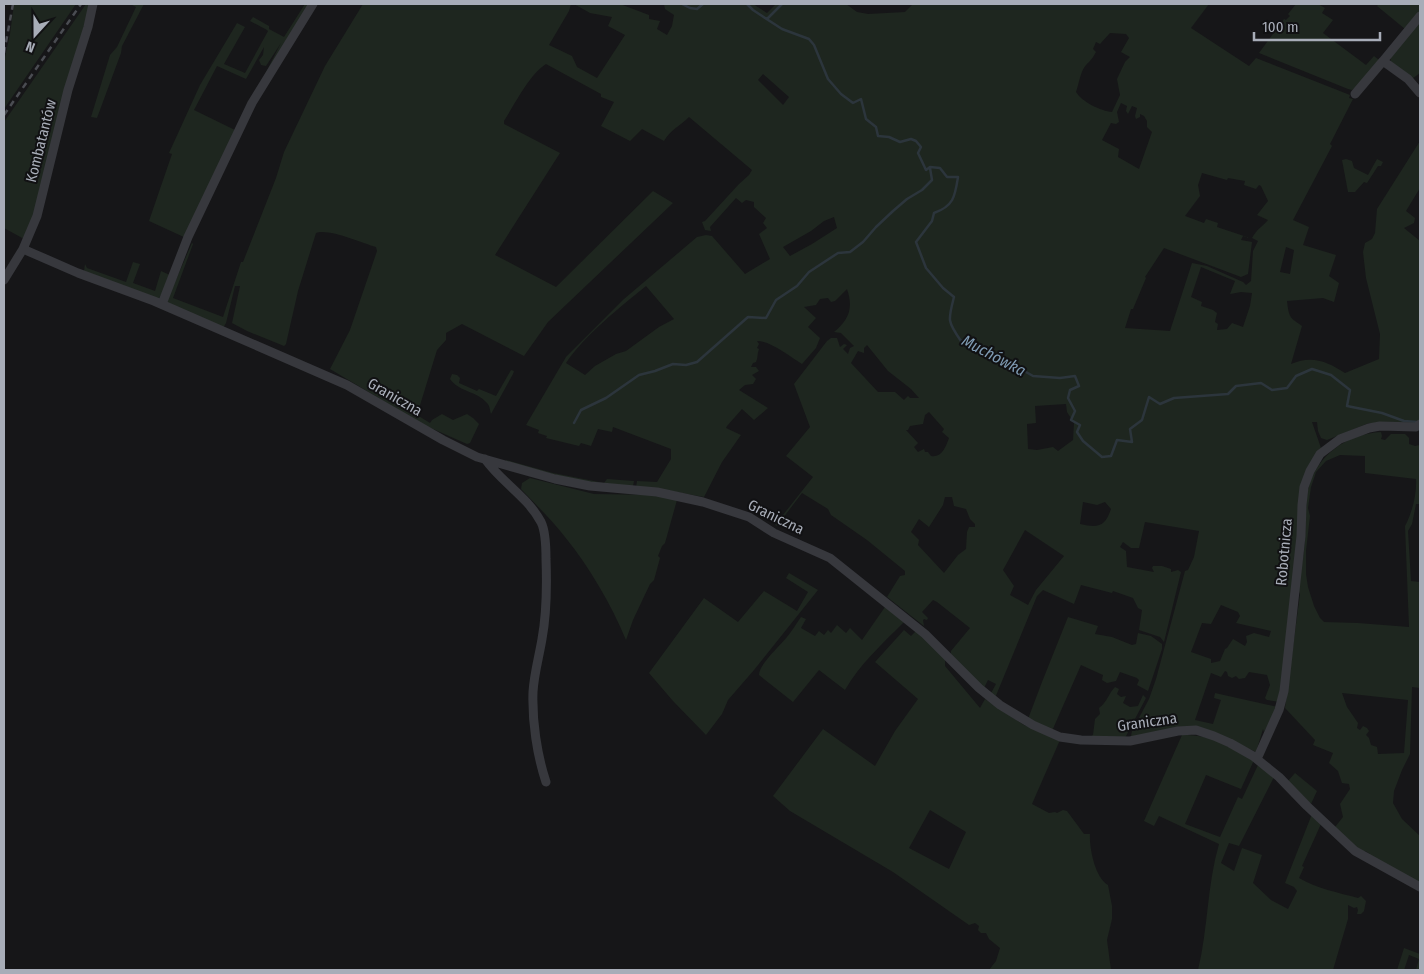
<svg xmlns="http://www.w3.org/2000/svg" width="1424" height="974" font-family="'Fira Sans Condensed',sans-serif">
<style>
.green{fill:#1e261f;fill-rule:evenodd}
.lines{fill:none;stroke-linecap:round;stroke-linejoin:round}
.stream{stroke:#2c353c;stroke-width:2.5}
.minor{stroke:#37383d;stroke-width:9}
.rail{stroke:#4a4c52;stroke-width:2.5;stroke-dasharray:6 5;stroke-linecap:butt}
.labels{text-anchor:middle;stroke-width:4;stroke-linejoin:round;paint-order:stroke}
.street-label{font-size:15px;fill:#a8adb8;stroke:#111113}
.water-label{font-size:16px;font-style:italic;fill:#7f9bb3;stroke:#111113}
</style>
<rect width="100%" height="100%" fill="#161618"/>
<path class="green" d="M 14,4 L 76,4 L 4,109 L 4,61 L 10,34 Z
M 86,4 L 89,4 L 88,13 L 33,218 L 24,239 L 4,228 L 4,122 Z
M 130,4 L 144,4 L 122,46 L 121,53 L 97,118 L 91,117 L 110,55 L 117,47 L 136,7 Z
M 305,4 L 312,4 L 264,76 L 281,43 L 266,66 L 261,65 L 259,60 L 263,55 L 264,47 L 246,79 L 217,66 L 194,110 L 237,131 L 186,238 L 149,221 L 172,154 L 169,153 L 200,85 L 237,23 L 245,27 L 224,64 L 245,73 L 268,31 L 267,30 L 250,21 L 253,17 L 269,26 L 269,29 L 284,37 Z
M 363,4 L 571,4 L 569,11 L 549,45 L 572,56 L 577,67 L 597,78 L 625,35 L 608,26 L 612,17 L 590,13 L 574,4 L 620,4 L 649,15 L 649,19 L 660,21 L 657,29 L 667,35 L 672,26 L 674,15 L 665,9 L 664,4 L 690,4 L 694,5 L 697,4 L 753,4 L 767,13 L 776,4 L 846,4 L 857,12 L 868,14 L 905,12 L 913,4 L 1209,4 L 1191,28 L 1249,66 L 1256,58 L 1350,95 L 1349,98 L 1353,99 L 1330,144 L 1332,146 L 1293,220 L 1309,227 L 1303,245 L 1336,255 L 1329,276 L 1339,283 L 1334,302 L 1323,298 L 1287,301 C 1288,308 1288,317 1295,321 C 1297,323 1300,324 1302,326 L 1291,364 C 1311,355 1327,361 1345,373 L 1379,359 L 1380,334 L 1366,278 L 1363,252 L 1365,243 L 1372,239 L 1375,233 L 1377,209 L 1420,141 L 1420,188 L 1406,211 L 1415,218 L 1414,223 L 1404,228 L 1420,241 L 1420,421 L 1416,423 L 1375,424 L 1369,423 L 1327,440 L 1321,438 L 1318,431 L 1317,422 L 1312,422 L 1321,448 L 1309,470 L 1280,702 L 1267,700 L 1265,698 L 1270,685 L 1267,675 L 1249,672 L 1245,678 L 1239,679 L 1236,676 L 1232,678 L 1228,676 L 1227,672 L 1225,671 L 1221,677 L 1211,673 L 1195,720 L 1213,724 L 1221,700 L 1214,698 L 1215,693 L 1278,707 L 1264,732 L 1263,729 L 1256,752 L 1213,732 L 1133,738 L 1131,736 L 1132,731 L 1149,699 L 1156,679 L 1185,571 L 1188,570 L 1194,557 L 1199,531 L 1145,522 L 1139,548 L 1131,548 L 1123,542 L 1120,547 L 1126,551 L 1127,567 L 1154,572 L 1152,568 L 1153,566 L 1162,566 L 1171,569 L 1171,572 L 1178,570 L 1181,572 L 1164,642 L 1160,637 L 1139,630 L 1142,610 L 1138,608 L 1133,598 L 1113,591 L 1112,593 L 1081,585 L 1074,604 L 1043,590 L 1037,596 L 995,698 L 990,695 L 996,684 L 988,680 L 983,690 L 951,654 L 951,651 L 970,628 L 937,602 L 933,600 L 922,612 L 928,618 L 927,620 L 924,619 L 923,620 L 924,626 L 887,597 L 900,576 L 905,575 L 905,571 L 867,540 L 831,515 L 828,509 L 802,493 L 777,526 L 775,525 L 813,477 L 786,456 L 810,427 L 794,384 L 827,341 L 831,338 L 837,338 L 840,347 L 844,344 L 847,345 L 843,349 L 848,354 L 850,348 L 854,346 L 841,333 L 834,332 C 848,320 854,309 847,289 L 835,301 L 831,302 L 828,298 L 820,299 L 816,305 L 804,307 L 816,318 L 808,327 L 820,338 L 816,348 L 802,364 C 790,357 771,341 757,341 L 759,344 L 757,348 L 759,349 C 757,354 758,358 756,362 L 753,363 L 751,367 L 756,367 L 759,371 L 752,375 L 756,379 L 753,384 L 745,385 L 739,390 L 768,408 L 754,420 L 742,409 L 727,426 L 726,428 L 741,435 L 722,462 L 704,497 L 659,489 L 636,488 L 637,481 L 657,482 L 671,459 L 671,449 L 613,427 L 612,432 L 598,429 L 591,446 L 581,443 L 579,446 L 546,438 L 547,436 L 538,433 L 539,430 L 526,425 L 566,357 L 624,299 L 697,237 L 706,235 L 712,236 L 745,274 L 770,259 L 759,234 L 767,228 L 763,223 L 766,218 L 754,207 L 754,202 L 746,200 L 742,203 L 736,198 L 710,227 L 711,231 L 705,230 L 702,222 L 705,221 L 739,184 L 749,175 L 752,170 L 689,117 C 680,126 670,130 664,141 L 642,129 L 630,141 L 601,126 L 614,102 L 601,97 L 601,94 L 546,64 C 529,75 515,104 504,121 L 504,124 L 560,153 L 495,255 L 556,287 L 653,191 L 673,203 L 548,322 L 524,356 L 462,324 L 446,333 L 446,340 L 437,350 L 417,415 L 430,423 L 432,420 L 442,414 L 453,420 L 467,414 L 473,418 L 479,424 L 470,443 L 467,444 L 424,425 L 330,369 L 350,330 L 377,251 L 376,247 C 362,243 328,228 316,233 L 298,291 L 286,344 L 284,346 L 247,331 L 232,323 L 240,286 L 235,286 L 226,323 L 223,328 L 168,304 L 167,300 L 192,243 L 193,244 L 173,298 L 223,317 L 241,262 L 243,262 L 276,178 L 284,152 L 325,66 ZM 1110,33 L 1126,34 L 1129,38 L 1121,52 L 1130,57 L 1125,62 L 1117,79 L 1120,95 L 1112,112 C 1101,111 1082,102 1076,92 C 1079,84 1080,72 1086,65 C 1090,61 1093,58 1096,52 L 1093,49 L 1096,42 L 1100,44 ZM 763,74 L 789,97 L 783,105 L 758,80 ZM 1121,103 L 1127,106 L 1126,111 L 1128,114 L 1132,106 L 1137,108 L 1135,116 L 1136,119 L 1140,117 L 1140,114 L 1144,116 L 1147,121 L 1147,127 L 1152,132 L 1139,169 L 1118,157 L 1119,149 L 1102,140 L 1111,123 L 1116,124 L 1119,122 L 1117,112 ZM 1202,173 L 1227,180 L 1228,178 L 1245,181 L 1244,185 L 1256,189 L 1259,185 L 1261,186 L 1268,201 L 1257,215 L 1268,220 C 1263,226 1256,230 1252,238 L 1258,241 L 1253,251 L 1251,281 L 1246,285 L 1243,282 L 1207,266 L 1192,263 L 1170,331 L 1125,328 L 1131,309 L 1133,309 L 1146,278 L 1145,277 L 1164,248 L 1241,277 L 1248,274 L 1252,242 L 1241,240 L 1243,236 L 1250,238 L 1217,227 L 1218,223 L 1206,219 L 1204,223 L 1185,216 L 1200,196 L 1198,185 ZM 834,217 L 837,228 L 812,244 L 790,256 L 783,247 L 811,231 L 824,221 ZM 1286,247 L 1294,250 L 1290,274 L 1280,272 ZM 1201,267 L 1235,281 L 1230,294 L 1241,292 L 1252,293 L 1250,306 L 1243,327 L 1232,323 L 1227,329 L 1217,330 L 1218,324 L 1215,322 L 1217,313 L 1213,310 L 1201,306 L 1202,302 L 1191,297 ZM 646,286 L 674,319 L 659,327 L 626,351 L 616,354 L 595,366 L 585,375 L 566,363 C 586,334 619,308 646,286 ZM 867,345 L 888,371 L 911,389 L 919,398 L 910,398 L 908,396 L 904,400 L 895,392 L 878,392 L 851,363 L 858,351 L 864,353 L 864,348 ZM 1066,404 L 1067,412 L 1074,423 L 1073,440 L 1058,451 L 1053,447 L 1037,450 L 1028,449 L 1027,424 L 1036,423 L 1035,406 ZM 929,412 L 944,429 L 942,432 L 949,438 C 946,446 942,458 931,456 L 928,452 L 925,452 L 924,449 L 918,452 L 914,447 L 918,443 L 906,430 L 908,430 L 910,426 L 923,424 L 925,415 ZM 945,497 L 952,497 L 954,506 L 966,509 L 970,519 L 975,524 L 975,527 L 969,527 L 967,532 L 966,549 L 958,555 L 944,573 L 918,545 L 919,540 L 911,532 L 919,519 L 929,527 L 943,505 ZM 1083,502 L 1097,505 L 1105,502 L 1111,509 C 1105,527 1098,528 1080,524 ZM 1025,530 L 1064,556 L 1036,590 L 1028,605 L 1010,595 L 1014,586 L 1003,570 ZM 1221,605 L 1238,612 L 1240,616 L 1236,623 L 1271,631 L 1269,637 L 1254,633 L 1246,636 L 1247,642 L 1245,646 L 1233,639 L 1227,648 L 1225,649 L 1220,661 L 1211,663 L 1211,659 L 1191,652 L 1202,623 L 1211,624 Z
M 1296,4 L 1318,4 L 1325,8 L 1322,13 L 1333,20 L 1323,33 L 1366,65 L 1374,56 L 1379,60 L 1357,87 L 1352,90 L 1348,89 L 1259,53 L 1284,19 L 1286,20 L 1290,16 L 1288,14 Z
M 1379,4 L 1420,4 L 1420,11 L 1405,29 L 1377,6 Z
M 1420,19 L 1420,73 L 1412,79 L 1392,66 L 1390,57 Z
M 1346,159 L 1352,161 L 1354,168 L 1368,175 L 1377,159 L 1383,162 L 1381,166 L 1378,166 L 1367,183 L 1364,182 L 1355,192 L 1348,192 L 1342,160 Z
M 133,262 L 140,264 L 133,283 L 155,291 L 161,271 L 172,276 L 158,300 L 84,271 L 85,264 L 87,268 L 126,282 Z
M 511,370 L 514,371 L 513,374 L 491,414 C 490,411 490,406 487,403 C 477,391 459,392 450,379 L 452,374 L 457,375 L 460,378 L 459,383 L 477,391 L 479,389 L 496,396 Z
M 1381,432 L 1382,436 L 1381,439 L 1385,440 L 1391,434 L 1405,434 L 1409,438 L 1409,444 L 1415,446 L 1420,445 L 1420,504 L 1416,504 L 1412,524 L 1408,531 L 1411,581 L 1420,582 L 1420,688 L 1412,687 L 1410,754 L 1402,770 L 1394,791 L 1393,803 L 1402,819 L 1420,836 L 1420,883 L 1370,857 L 1370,854 L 1365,851 L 1361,851 L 1335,827 L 1343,817 L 1340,804 L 1350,789 L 1349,784 L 1342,783 L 1338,771 L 1329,763 L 1333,753 L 1313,745 L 1315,740 L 1285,708 L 1300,594 L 1298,589 C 1300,572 1304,556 1305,539 C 1306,523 1305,506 1308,490 C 1316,455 1347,434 1381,432 ZM 1340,455 L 1365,456 L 1365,473 L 1416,479 C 1417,494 1412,513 1405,526 L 1409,627 L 1358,623 L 1324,622 L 1320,618 L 1314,606 L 1308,587 L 1306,574 L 1306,551 L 1310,516 L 1308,508 L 1311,487 L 1316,472 L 1326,461 ZM 1342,693 L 1408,700 L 1404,753 L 1378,754 L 1377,747 L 1371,745 L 1369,738 L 1366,735 L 1369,731 L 1367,728 L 1363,726 L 1360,730 L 1357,728 L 1358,723 L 1347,707 Z
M 506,460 L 553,473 L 604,483 L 607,479 L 634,481 L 633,486 L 598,486 L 506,462 Z
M 530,478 L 594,494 L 654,495 L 677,500 L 665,543 L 662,546 L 658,556 L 660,558 L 654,580 L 650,584 L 633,620 L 626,640 C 611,604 590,568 565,537 C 552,520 536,505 521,489 L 522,483 Z
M 789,573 L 818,590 L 754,670 L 728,700 L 722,714 L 706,735 L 673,701 L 649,673 L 704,598 L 738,622 L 764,591 L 797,611 L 808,592 L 786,578 Z
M 885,607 L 904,622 C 883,643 860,664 845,690 L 819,670 L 793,702 L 759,675 C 759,664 780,646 787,637 C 792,631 796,624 801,617 L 806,619 L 801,628 L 815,636 L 819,631 L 824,635 L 828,630 L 831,633 L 837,625 L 846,633 L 850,628 L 862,640 Z
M 1068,617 L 1098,626 L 1095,634 L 1112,637 L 1132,645 L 1136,644 L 1138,633 L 1151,636 L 1162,644 L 1162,649 L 1148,691 L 1137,685 L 1139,680 L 1137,678 L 1120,672 L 1116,681 L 1107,683 L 1102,680 L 1103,675 L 1081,665 L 1052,731 L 1028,719 L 1042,682 Z
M 918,629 L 945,658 L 945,666 L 980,708 L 985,699 L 1024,725 L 1060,740 L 1032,804 L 1049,813 L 1055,812 L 1057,813 L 1063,810 L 1067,811 L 1084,834 L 1090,834 C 1089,847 1095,878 1108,885 L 1112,906 L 1112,919 L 1107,940 L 1111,970 L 989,970 L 996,961 L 1000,948 L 989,939 L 986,933 L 981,933 L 978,930 L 979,926 L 975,923 L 969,925 L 893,872 L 790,811 L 773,796 L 823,729 L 875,766 L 895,731 L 918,699 L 875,662 L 904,630 L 911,636 ZM 930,810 L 966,832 L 949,869 L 909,848 Z
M 1115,687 L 1119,689 L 1117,694 L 1121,697 L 1126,696 L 1123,703 L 1130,707 L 1138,706 L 1143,695 L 1146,698 L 1125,738 L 1090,737 L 1093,735 L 1095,719 L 1100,714 L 1099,708 C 1108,701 1108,694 1115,687 Z
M 1182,735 C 1213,735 1229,745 1254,760 L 1241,789 L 1206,775 L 1185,824 L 1220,837 L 1238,797 L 1242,799 L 1258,765 L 1274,777 L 1239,846 L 1229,843 L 1221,863 L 1234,871 L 1242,848 L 1262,855 L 1253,883 L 1271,900 L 1286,908 L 1288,909 L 1297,891 L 1294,887 L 1285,883 L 1312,814 L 1321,824 L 1302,866 L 1304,867 L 1299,878 C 1316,888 1339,893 1358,898 L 1361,896 L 1366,901 L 1364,911 L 1361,914 L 1357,914 L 1358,910 L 1357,907 L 1354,908 L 1348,905 L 1348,919 L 1333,970 L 1198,970 C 1208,929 1207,885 1219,844 L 1159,816 L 1154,826 L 1144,821 Z
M 1295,773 L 1317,791 L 1311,804 L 1288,781 Z
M 1404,948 L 1420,954 L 1420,970 L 1416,970 L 1419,959 L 1409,955 L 1404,970 L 1397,970 Z"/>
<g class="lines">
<path class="stream" d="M 682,4 L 690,8 L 697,9 L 703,4
M 747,4 L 753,10 L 782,29 L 809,39 L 814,45 L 828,79 L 841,94 L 853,103 L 861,99 L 866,119 L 876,127 L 878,136 L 889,137 L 900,142 L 911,139 L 916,141 L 921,147 L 918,153 L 926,170 L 930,167 L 940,168 L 947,177 L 958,177 C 955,196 954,206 934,213 L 932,221 L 916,242 L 926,268 L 943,288 L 954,297 C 948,320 947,321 961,341 L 967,338 L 1033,376 L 1060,378 L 1075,376 L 1079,386 L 1070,390 L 1068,398 L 1075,411 L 1071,420 L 1080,425 L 1077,432 L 1083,441 L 1102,457 L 1111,456 L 1117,440 L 1132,442 L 1130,429 L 1142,420 L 1149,397 L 1160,404 L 1174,398 L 1228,394 L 1236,386 L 1261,383 L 1272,390 L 1287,388 L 1296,376 L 1312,369 L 1331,375 L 1350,390 L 1347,406 L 1382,413 L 1404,421 L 1417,422
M 767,19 L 782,4
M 574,423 L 581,410 L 606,398 L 639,375 L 655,371 L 673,364 L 686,365 L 697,362 L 748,317 L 766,318 L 776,300 L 797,286 L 809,272 L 838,253 L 850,252 L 863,242 L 876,227 L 893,211 L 907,199 L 922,190 L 932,180 L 930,168"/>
<path class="minor" d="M 1420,16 L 1383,61 L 1408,79 L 1420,93
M 1355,94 L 1383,61
M 23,249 L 78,273 L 154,301 L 347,385 L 443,440 L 477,457 L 555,479 L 590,486 L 657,492 L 703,502 L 749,517 L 774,533 L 830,558 L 925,634 L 979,688 L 1000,705 L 1033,725 L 1060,737 L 1081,740 L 1130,741 L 1178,731 L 1196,730 L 1214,736 L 1230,743 L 1253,756 L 1279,777 L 1307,806 L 1355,851 L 1420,887
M 4,280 L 23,249 L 37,216 L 68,90 L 88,27 L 93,4
M 162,304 L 188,237 L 252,103 L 313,4
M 485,459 C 501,482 527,496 541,522 C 546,532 546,548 546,559 C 547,586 547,612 542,639 C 539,657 534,674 533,692 C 532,721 537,755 546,782
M 1257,759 L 1279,710 L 1284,691 L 1301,536 L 1302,505 L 1304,487 L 1310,471 L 1320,454 L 1340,439 L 1369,428 L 1380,426 L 1416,427 L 1420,424"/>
<path class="rail" d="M 4,53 L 13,4
M 4,115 L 81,4"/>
</g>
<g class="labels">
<g class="street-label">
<text transform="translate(41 141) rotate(-76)" y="5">Kombatantów</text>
<text transform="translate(395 397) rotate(30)" y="5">Graniczna</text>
<text transform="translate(776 517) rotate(26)" y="5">Graniczna</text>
<text transform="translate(1284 552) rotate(-85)" y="5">Robotnicza</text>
<text transform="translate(1147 722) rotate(-8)" y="5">Graniczna</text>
</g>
<g class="water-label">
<text transform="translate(994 355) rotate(28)" y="6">Muchówka</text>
</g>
</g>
<rect width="1424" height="974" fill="none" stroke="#a8adb8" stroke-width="10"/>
<g transform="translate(35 35) rotate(201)" stroke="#111113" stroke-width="4" paint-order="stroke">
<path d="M0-4L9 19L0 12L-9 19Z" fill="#a8adb8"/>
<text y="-8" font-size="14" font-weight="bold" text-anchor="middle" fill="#a8adb8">N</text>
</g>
<path d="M1254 32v8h126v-8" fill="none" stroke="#a8adb8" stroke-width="2.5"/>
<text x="1262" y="32" font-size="15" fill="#a8adb8" stroke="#111113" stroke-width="4" paint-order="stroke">100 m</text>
</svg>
